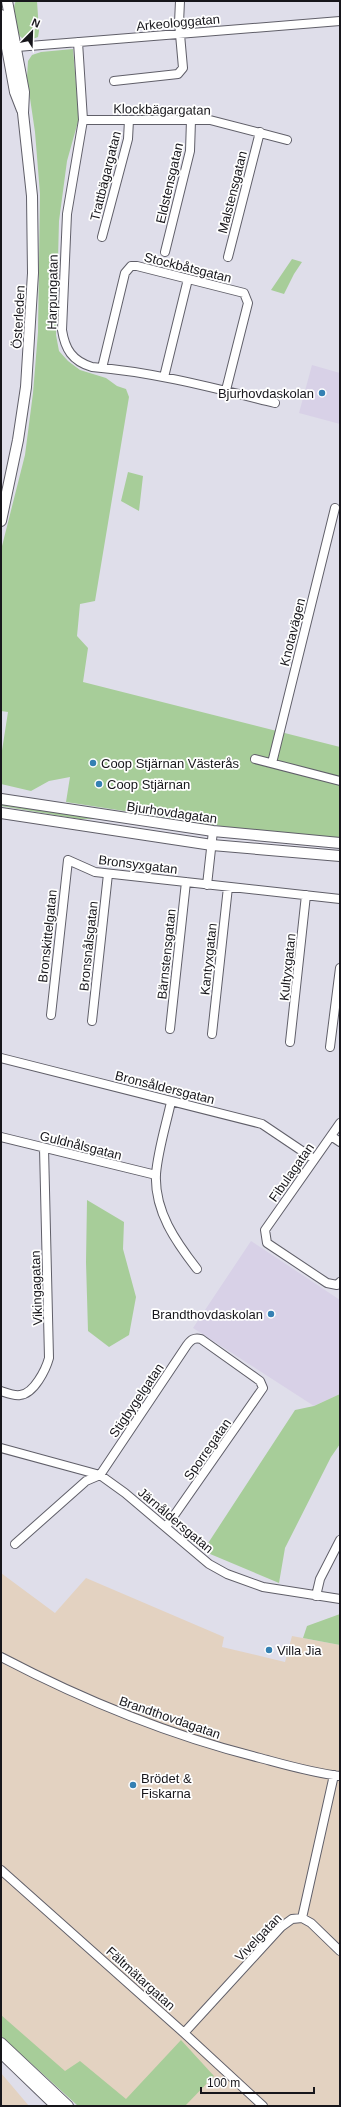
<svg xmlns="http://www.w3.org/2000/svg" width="341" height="2107" font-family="Arial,sans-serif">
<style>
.industrial{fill:#e3d2c1}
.education{fill:#d8d1e7}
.green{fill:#a7cd99}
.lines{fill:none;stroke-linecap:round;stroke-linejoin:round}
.minor-casing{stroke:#605f69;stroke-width:10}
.major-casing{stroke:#605f69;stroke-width:12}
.minor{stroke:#fff;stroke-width:8}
.major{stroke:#fff;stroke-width:10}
.poi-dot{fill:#3480b3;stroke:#fff;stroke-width:1.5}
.labels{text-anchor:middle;stroke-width:3.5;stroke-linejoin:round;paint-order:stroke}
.street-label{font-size:13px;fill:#17161b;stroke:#fff}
.poi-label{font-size:13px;fill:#17161b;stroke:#fff;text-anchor:start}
</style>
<rect width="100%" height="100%" fill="#dfdeea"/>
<path class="industrial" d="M 1,1573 L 55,1613 L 86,1578 L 224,1637 L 222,1647 L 285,1662 L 292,1636 L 340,1645 L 340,2106 L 85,2106 L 1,2034 Z
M 1,2073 L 29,2106 L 1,2106 Z"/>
<path class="education" d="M 312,365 L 340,373 L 340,424 L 299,413 Z
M 251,1241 L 340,1300 L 340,1394 L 314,1406 L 193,1328 Z"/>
<path class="green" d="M 16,1 L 37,1 L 39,31 L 38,37 C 33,39 26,41 22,38 C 14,33 11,9 16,1 Z
M 73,49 L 79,118 L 67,161 L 59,221 L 56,335 L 59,351 L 68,361 L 80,370 L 106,378 L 117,386 L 126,389 L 129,397 L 95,601 L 80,604 L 77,636 L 88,648 L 83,682 L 340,747 L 340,838 L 234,828 L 66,802 L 70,777 L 49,781 L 31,791 L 1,784 L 1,757 L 8,712 L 1,711 L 1,550 L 25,455 L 33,393 L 38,332 L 40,194 L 35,132 L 27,78 L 28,61 L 32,55 L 41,52 Z
M 292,259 L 302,262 L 294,274 L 284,294 L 271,290 Z
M 128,472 L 143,476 L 139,511 L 121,501 Z
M 1,803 L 103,819 L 79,819 L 1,806 Z
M 87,1200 L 124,1222 L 123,1249 L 136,1297 L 129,1335 L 109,1347 L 88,1331 L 86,1262 Z
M 340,1394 L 340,1444 L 331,1457 L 285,1548 L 279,1583 L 203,1551 L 295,1410 L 314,1406 Z
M 340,1614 L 340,1645 L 303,1638 L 307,1626 Z
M 1,2015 L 65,2071 L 80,2061 L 126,2099 L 181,2040 L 214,2076 L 185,2106 L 78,2106 L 1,2036 Z"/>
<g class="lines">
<defs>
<path id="minor" d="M 78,42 L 83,120 L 67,214 L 62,330 C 65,349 72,361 92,367 C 154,372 214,388 275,403
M 17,47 L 340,21
M 114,81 L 178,74 L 183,68 L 179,23 L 180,1
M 83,120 L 210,120 L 287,140
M 102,237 L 128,139 L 129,120
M 165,252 L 190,151 L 191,120
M 228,257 L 260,132
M 102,368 L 125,273 L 131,266 L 137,266 L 244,293 L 248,303 L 226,390
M 164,377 L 188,279
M 255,759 L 340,781
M 272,763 L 335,508
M 207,885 L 213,831
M 51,1015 L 68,860 L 95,872 L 340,899
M 92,1021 L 108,874
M 170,1029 L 186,882
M 212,1034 L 228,887
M 290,1042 L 306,895
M 330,1047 L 340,968
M 1,1058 L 262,1124 L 314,1159
M 171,1102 C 166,1125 158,1150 156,1174 C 154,1211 176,1242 197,1269
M 340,1123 L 265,1230 L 267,1243 L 327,1283 L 337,1285 L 340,1282
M 331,1136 L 340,1142
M 1,1137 L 156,1175
M 1,1391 C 7,1393 14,1396 20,1395 C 34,1394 46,1369 49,1358 L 44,1148
M 1,1448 L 100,1475 L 125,1493 L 209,1564 L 227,1574 L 263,1587 L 340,1599
M 15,1544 L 86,1481 L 100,1475 L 187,1345 C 191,1340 194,1337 201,1339 L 260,1381 L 263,1388 L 166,1527
M 316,1596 L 320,1579 L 340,1540
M 1,1657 C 85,1701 168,1735 260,1758 C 286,1765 313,1773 340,1776
M 1,1870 L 184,2033 L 263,2106
M 302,1918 L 311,1923 L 340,1951
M 184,2033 L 281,1927 L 292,1919 L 302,1918 L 334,1775"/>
<path id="major" d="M 1,15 L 15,92 L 22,110
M 1,521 L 18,440 L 26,387 L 33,273 L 32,196 L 23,113 L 24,92 L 7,1
M 1,799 L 213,831 L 340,843
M 1,813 L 212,845 L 340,856
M 1,2043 L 68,2106
M 1,2053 L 56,2106"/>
</defs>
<use href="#minor" class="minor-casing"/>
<use href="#major" class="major-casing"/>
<use href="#minor" class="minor"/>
<use href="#major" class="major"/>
</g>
<g class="poi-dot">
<circle cx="322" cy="393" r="4"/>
<circle cx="93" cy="763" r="4"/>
<circle cx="99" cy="784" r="4"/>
<circle cx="271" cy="1314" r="4"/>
<circle cx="269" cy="1650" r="4"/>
<circle cx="133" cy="1785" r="4"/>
</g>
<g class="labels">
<g class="street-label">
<text transform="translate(178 22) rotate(-5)" y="5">Arkeologgatan</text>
<text transform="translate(162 109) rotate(1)" y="5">Klockbägargatan</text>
<text transform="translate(105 176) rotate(-76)" y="5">Trattbägargatan</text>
<text transform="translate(169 183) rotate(-77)" y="5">Eldstensgatan</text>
<text transform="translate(232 192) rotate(-76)" y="5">Malstensgatan</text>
<text transform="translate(188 267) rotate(14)" y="5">Stockbåtsgatan</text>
<text transform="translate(52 292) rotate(-89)" y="5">Harpungatan</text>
<text transform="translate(18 317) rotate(-87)" y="5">Österleden</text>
<text transform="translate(292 632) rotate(-76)" y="5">Knotavägen</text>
<text transform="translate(172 812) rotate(8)" y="5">Bjurhovdagatan</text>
<text transform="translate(138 864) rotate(7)" y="5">Bronsyxgatan</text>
<text transform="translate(47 936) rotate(-84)" y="5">Bronskittelgatan</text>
<text transform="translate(88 946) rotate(-84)" y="5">Bronsnålsgatan</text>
<text transform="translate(166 954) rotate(-84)" y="5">Bärnstensgatan</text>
<text transform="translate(208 959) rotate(-84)" y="5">Kantyxgatan</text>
<text transform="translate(287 967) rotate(-84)" y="5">Kultyxgatan</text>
<text transform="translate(165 1087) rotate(14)" y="5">Bronsåldersgatan</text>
<text transform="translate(81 1145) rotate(14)" y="5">Guldnålsgatan</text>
<text transform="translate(291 1172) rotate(-55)" y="5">Fibulagatan</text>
<text transform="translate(36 1288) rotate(-92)" y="5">Vikingagatan</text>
<text transform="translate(136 1400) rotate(-56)" y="5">Stigbygelgatan</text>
<text transform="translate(207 1449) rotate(-55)" y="5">Sporregatan</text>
<text transform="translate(176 1520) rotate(40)" y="5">Järnåldersgatan</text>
<text transform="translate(170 1717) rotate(19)" y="5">Brandthovdagatan</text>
<text transform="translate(258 1937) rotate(-46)" y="5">Vivelgatan</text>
<text transform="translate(141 1978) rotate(42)" y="5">Fältmätargatan</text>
</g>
<g class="poi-label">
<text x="314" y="398" text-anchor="end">Bjurhovdaskolan</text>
<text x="101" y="768">Coop Stjärnan Västerås</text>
<text x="107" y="789">Coop Stjärnan</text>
<text x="263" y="1319" text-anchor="end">Brandthovdaskolan</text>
<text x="277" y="1655">Villa Jia</text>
<text x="141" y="1783">Brödet &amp;<tspan x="141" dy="15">Fiskarna</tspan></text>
</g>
</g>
<rect width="341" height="2107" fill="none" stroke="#17161b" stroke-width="4"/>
<g transform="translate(32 32) rotate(23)" stroke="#ffffff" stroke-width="3" paint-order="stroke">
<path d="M0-3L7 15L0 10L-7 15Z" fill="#17161b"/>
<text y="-6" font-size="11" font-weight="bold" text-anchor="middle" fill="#17161b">N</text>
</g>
<path d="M201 2087v6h113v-6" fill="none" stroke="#17161b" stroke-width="2"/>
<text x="207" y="2087" font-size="12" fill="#17161b" stroke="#ffffff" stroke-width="3" paint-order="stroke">100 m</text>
</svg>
